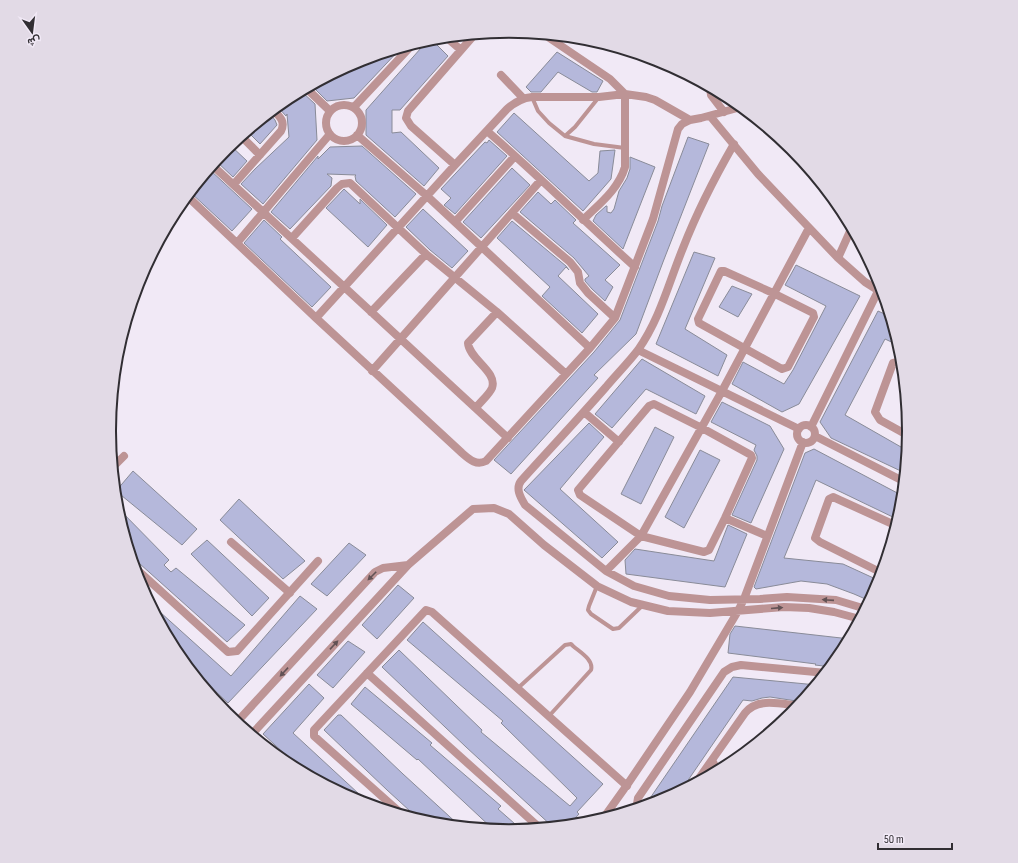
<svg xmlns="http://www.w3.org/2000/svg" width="1018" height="863" font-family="'Sofia Sans Condensed',Vazirmatn,sans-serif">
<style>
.green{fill:#b6c5af}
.building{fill:#b5b8db;stroke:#898b98}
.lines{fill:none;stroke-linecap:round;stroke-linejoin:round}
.lane{stroke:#bd9495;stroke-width:4}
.street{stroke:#bd9495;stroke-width:8}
.oneway{fill:#625255}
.rim{fill:none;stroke:#312e33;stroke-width:2}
</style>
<rect width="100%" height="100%" fill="#f1e9f6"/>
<path class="green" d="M 777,717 L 782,723 L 735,761 Z"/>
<path class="building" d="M 429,39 L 431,39 L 448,56 L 400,110 L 392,110 L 392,133 L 401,132 L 439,168 L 424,186 L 366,135 L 366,110 Z
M 401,48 L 354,98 L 327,101 L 311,85 L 336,72 L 352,71 L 352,64 L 356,61 Z
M 557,52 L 603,81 L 597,92 L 592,92 L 558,72 L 541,92 L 531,92 L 526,87 Z
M 301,91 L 315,104 L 317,140 L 263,204 L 241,184 L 255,169 L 289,137 L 287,114 L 286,116 L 277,106 L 287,98 Z
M 269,113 L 275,120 L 277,125 L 260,144 L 247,131 Z
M 514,113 L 589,181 L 598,173 L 600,151 L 615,150 L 611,179 L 583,211 L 497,132 Z
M 688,137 L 709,144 L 663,262 L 636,334 L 594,375 L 598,378 L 511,474 L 494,460 L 594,352 L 620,320 L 658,221 L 662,206 Z
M 489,140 L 507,156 L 455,214 L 444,205 L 451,198 L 441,189 L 485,142 L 487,143 Z
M 230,145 L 247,161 L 233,177 L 216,161 Z
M 362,146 L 416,194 L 395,217 L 356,181 L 355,176 L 356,175 L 327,174 L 332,178 L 331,186 L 290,229 L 271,212 L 318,156 L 318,159 L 330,147 Z
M 630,157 L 655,167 L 623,249 L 593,221 L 596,215 L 606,206 L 607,206 L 607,212 L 611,213 L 614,209 L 619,191 L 627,178 L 630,169 Z
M 512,168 L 530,185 L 481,238 L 463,222 Z
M 209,169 L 252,209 L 232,231 L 190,192 Z
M 344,189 L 360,204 L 360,199 L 387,225 L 368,247 L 326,208 Z
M 538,192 L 551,204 L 555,200 L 576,220 L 573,223 L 620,265 L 605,280 L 613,287 L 605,301 L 592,289 L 585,281 L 585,279 L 589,276 L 574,258 L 520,212 Z
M 423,209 L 468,251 L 452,268 L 430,250 L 406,227 Z
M 264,220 L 282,237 L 280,239 L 331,287 L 312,307 L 244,243 Z
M 512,221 L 566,266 L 569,270 L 566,267 L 558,276 L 598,314 L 582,333 L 542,296 L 550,287 L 497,238 Z
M 694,252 L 715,258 L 685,329 L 727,355 L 718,376 L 656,344 Z
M 796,265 L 860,296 L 799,404 L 782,412 L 732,384 L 743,362 L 784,384 L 793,370 L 826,306 L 785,285 Z
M 732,286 L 752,294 L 738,317 L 719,307 Z
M 878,311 L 891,317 L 900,346 L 885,339 L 845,415 L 908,451 L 905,473 L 831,438 L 820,422 Z
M 642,359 L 705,396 L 696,414 L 646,389 L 612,428 L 595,414 Z
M 722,402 L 770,426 L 784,449 L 751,523 L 732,515 L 757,460 L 757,456 L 754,450 L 756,445 L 711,422 Z
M 589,423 L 604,437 L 560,489 L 618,542 L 602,558 L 524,490 Z
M 655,427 L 674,437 L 641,504 L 621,494 Z
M 814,449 L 903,496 L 902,510 L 899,520 L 816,480 L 784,558 L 843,564 L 880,581 L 870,601 L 854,594 L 827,584 L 801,581 L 756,589 L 754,587 L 805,453 Z
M 700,450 L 720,460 L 684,528 L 665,517 Z
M 133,471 L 197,529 L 182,545 L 116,491 Z
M 239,499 L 305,561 L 283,579 L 220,520 Z
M 116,506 L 169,560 L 164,565 L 171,572 L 176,568 L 245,625 L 227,642 L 130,555 Z
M 728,525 L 747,534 L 725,587 L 626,574 L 625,560 L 635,549 L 714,561 Z
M 207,540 L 269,598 L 252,616 L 191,554 Z
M 349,543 L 366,555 L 327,596 L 311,584 Z
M 398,585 L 414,598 L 377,639 L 362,625 Z
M 300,596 L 317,609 L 228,703 L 176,654 L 149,603 L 150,603 L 231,676 Z
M 423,622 L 603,784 L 577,812 L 579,814 L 568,826 L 554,828 L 466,747 L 382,667 L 399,650 L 482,730 L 481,732 L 570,806 L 577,798 L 501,723 L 503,721 L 407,640 Z
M 735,626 L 850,639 L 842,654 L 832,667 L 815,665 L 816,664 L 728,653 L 730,634 Z
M 348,641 L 365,652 L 333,688 L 317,675 Z
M 733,677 L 817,685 L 803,702 L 770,697 L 762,698 L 752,701 L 743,700 L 680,792 L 662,802 L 644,807 Z
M 309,684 L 324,698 L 293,733 L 372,806 L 356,801 L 311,778 L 263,734 Z
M 365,687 L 432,743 L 430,745 L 501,806 L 498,809 L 523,831 L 509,832 L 495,831 L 418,759 L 417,760 L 351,704 Z
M 338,715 L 341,715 L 403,774 L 461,827 L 431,824 L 422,822 L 387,790 L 324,730 Z"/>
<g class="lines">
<path class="lane" d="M 532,97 L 538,111 L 549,123 L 565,136 L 575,127 L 599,97
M 565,136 L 594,144 L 625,148
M 597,586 L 589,606 L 588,610 L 591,614 L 613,629 L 619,628 L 643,605
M 518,688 L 565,645 L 571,644 L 573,646 C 580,652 594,660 591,670 L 549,716"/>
<path class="street" d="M 545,35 L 610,79 L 625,94 L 625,167 C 618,190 599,204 583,220
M 446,37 L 461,50
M 501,75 L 523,98
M 710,87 L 711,95 L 724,112
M 306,88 L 330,111
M326 123a18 18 0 1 1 36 0a18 18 0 1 1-36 0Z
M 354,107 L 413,44
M 710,116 L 758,174 L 838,258 L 865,282 L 884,294
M 487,131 C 538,175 585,222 635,267
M 357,135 L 427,196 L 590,348
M 241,136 L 260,155
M 734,144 C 715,177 697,212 683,248 C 669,282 660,319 638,350 C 628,363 616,375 606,387 C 578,419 549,450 521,481 C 515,489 521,498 525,505 L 606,571 L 634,586 L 669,596 L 710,600 L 760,599 L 787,597 L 836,600 L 866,609
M 791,147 L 799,156
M 212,165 L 508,438
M 455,165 L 411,126 L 406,118 L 408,111 L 475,34
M 234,184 L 281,131 C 286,121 279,116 273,110
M 187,196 L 316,318 L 462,453 C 469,459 476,466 486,461 L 590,348 L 615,318 L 653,219 L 678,129 L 682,124 L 690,120 L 701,118 L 741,107
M 512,213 L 570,262 L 578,272 L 580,283 L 588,293 L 615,318
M 455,222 L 515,156
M 292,238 L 337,188 L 342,184 L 350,183 L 426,254 L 497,312 L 566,374
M 237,243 L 330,134
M 838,258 L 852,227
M 721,271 L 724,271 L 773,293 L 813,313 L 814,317 L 788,367 L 782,369 L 699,323 L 698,319 Z
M 371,312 L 426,254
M 316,318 L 455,165 L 507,109 C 515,102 522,98 532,97 L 599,97 L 625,94 L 646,97 L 655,100 L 690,120
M 638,350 L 799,429
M 903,361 L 893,363 L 875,412 L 880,420 L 909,436
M 372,371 L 541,180
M 654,404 L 702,428 L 751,455 L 752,458 L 725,518 L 709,550 L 704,552 L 641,536 L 580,495 L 578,490 L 649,406 Z
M 476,408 C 480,402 489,395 492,388 C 498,372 469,359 468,343 L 497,312
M 584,412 L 619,442
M797 434a9 9 0 1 1 18 0a9 9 0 1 1-18 0Z
M 811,427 L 881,285
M 815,436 L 905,482
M 112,468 L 124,456
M 725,518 L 767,536
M 231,542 L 290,593
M 133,566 L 228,652 L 237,651 L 318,561
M 606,571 L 641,536 L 722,391 L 809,228
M 882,573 L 820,542 L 815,538 L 829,499 L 833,497 L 897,526
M 367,673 L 541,829
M 216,703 L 264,746
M 236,723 L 375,572 L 383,568 L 408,565
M 251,735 L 408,565 L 473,509 L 494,508 L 509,514 L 544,545 L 597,586 L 631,602 L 668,611 L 710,613 L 784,607 L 809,608 L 834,612 L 860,619
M 712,760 L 718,772
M 695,784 L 745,713 C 758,697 781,704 799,706
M 636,810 L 638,798 L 724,672 L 732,667 L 741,665 L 826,673
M 404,816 L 314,736 L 314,730 L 426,610 L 432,612 L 627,786
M 602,820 L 627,785 L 690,692 L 738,611 L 744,599 L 803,442"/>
</g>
<defs><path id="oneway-solid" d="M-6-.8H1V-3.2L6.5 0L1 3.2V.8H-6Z"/></defs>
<g class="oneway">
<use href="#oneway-solid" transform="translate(372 576) rotate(135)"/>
<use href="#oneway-solid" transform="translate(828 600) rotate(-176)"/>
<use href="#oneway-solid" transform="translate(777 608) rotate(-5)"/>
<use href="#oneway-solid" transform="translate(334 645) rotate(-47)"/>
<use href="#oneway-solid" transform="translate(284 672) rotate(133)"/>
</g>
<path d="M0 0H1018V863H0ZM116 431a393 393 0 1 1 786 0a393 393 0 1 1-786 0Z" fill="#e2dae6" fill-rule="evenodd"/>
<path class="rim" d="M116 431a393 393 0 1 1 786 0a393 393 0 1 1-786 0Z"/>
<g transform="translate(32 32) rotate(166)" stroke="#f1e9f6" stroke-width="3" paint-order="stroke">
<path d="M0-3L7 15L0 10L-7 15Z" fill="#312e33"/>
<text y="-6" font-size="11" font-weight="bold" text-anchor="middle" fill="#312e33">ش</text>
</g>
<path d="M878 843v6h74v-6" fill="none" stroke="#312e33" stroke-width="2"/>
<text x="884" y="843" font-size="12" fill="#312e33" stroke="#f1e9f6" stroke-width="3" paint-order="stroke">50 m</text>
</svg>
